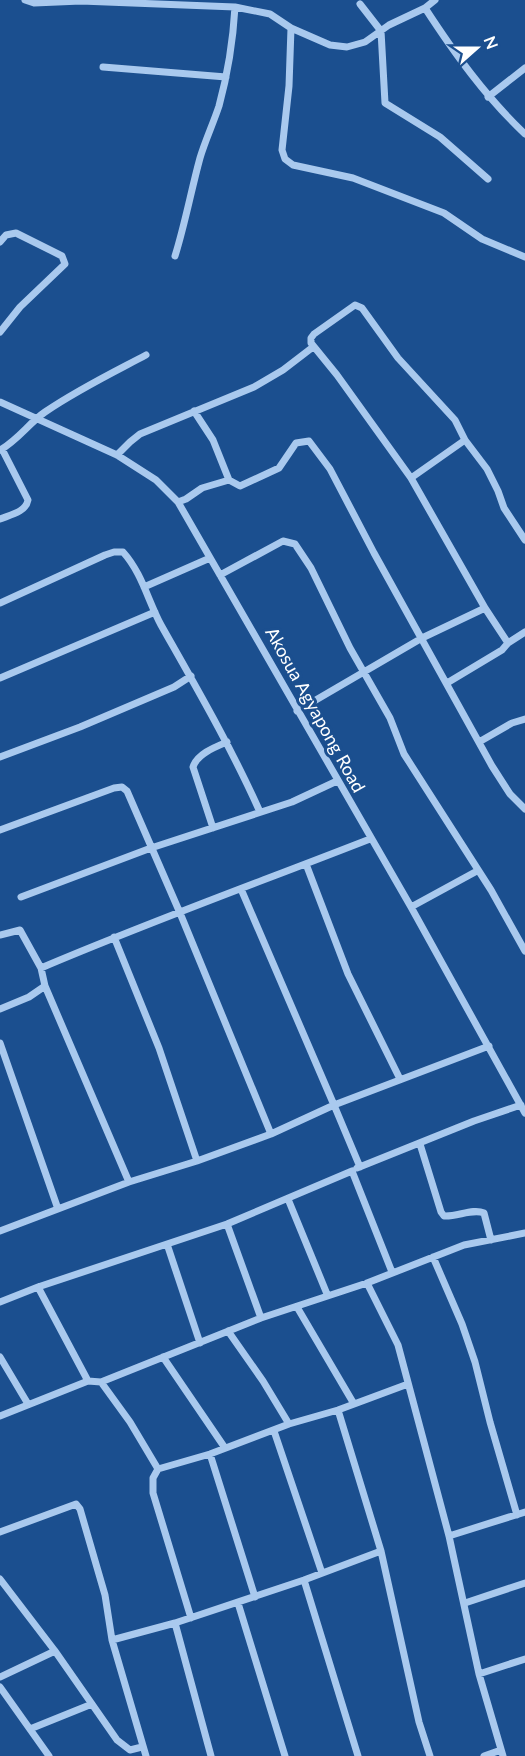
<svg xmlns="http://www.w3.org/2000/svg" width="525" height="1756" font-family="Lato,sans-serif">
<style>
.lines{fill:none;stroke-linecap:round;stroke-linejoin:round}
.minor{stroke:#a9c9ee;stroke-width:7}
.labels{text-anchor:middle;stroke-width:6;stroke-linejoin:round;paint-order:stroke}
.street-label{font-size:18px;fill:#fff;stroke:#1b4f8f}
</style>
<rect width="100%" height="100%" fill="#1b4f8f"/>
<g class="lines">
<path class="minor" d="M 25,0 L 34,3 L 81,1 L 235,7 L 270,14 L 291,28 L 330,45 L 347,47 L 365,42 L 389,25 L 425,8 L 435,0
M 360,4 L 381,31 L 385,103 L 440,137 L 488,179
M 425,8 C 455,54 485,96 525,134
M 291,28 L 289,86 L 282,150 L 285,159 L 293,165 L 353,178 L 444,213 L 482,239 L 525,257
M 103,67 L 226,77
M 488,97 L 525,68
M 0,242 L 6,235 L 16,233 L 62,256 L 65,264 L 20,307 L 0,332
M 175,256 C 185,224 191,191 200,158 C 205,141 213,124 219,106 C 228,73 233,41 235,7
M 0,402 L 117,455 L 156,480 L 178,502 L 411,907 L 525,1113
M 194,411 L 213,440 L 229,480 L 240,486 L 279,468 L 296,443 L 309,441 L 330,469 L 374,553 L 492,766 L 510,794 L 525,809
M 465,440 L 487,469 L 498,491 L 504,508 L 525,540
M 0,450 C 18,440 29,423 45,412 C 77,390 112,373 146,355
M 117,455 L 130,442 L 140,434 L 254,387 L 283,370 L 313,347
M 411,478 L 465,440 L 455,420 L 398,358 L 362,308 L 355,305 L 314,334 L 311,338 L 311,343 L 337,375 L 411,478 L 485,608 L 508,643
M 178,502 L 186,499 L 202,488 L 229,480
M 0,519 C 10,515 26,512 28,500 L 2,449
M 220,575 L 283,541 L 295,544 L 311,568 L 350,648 L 390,718 L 404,754 L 491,890 L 525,951
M 144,587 L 210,558
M 0,603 L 105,555 L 114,552 L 123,552 C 142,573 148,601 161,625 C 196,687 231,747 260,812
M 0,678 L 155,612
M 447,683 L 502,650 L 508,643 L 525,632
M 297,711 L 422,638 L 485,608
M 479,742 L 512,723 L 525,719
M 0,757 L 80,727 L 174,687 L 191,676
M 213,828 L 193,767 C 197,754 215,747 227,742
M 0,830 L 114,788 L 122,787 L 127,791 L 180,913 L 271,1134
M 306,864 L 348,974 L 400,1079
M 21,897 L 151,848 L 292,802 L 337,781
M 411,907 L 477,871
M 0,935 L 20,930 L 41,968
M 114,937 L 159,1048 L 197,1161
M 45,986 L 129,1182
M 0,1009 L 29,997 L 45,986 L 41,968 C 149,922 260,882 370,839
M 0,1043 L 58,1209
M 420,1144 L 441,1212 L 444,1216 C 457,1217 473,1208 484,1213 L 491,1240
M 360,1167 L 334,1105 L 489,1046
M 357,1168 L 474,1121 L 521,1105
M 288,1199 L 327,1294
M 227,1224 L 261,1318
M 0,1231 L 129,1182 L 197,1161 L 271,1134 L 334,1105 L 241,889
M 433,1257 L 462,1324 L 475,1362 L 490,1422 L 517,1515
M 367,1283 L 398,1345 L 449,1536
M 38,1287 L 88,1381
M 0,1302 L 38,1287 L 167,1244
M 297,1307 L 354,1404
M 228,1331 L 263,1381 L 289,1424
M 200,1343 L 167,1244 L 227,1224 L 352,1171 L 392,1272
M 0,1357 L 28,1404
M 163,1357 L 225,1448
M 101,1382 L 130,1422 L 158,1469
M 338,1410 L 381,1551 L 419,1722 L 430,1756
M 0,1416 L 88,1381 L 101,1382 L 261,1318 L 367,1283 L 464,1245 L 525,1233
M 274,1431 L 322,1573
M 210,1454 L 255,1597
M 0,1532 L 76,1504 L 80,1509 L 105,1595 L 112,1640 L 146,1756
M 0,1579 L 55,1651 L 117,1740 L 130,1750 L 142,1747
M 304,1580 L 358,1756
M 238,1603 L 285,1756
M 465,1603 L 525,1583
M 191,1618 L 153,1493 L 153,1478 L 158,1469 L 210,1454 L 289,1424 L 338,1410 L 408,1384
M 112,1640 L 175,1623
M 479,1674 L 525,1659
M 0,1677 L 55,1651
M 0,1687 L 49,1756
M 30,1729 L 92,1704
M 211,1756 L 175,1623 L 304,1580 L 381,1551
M 484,1756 L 501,1750
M 503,1756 L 479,1674 L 449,1536 L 525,1512"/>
</g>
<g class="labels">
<g class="street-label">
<text transform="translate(315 710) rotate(61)" y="6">Akosua Agyapong Road</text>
</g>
</g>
<g transform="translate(477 48) rotate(69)" stroke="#1b4f8f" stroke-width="4.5" paint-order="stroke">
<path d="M0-4.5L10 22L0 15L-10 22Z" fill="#ffffff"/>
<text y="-9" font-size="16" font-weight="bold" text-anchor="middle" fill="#ffffff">N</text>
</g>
</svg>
